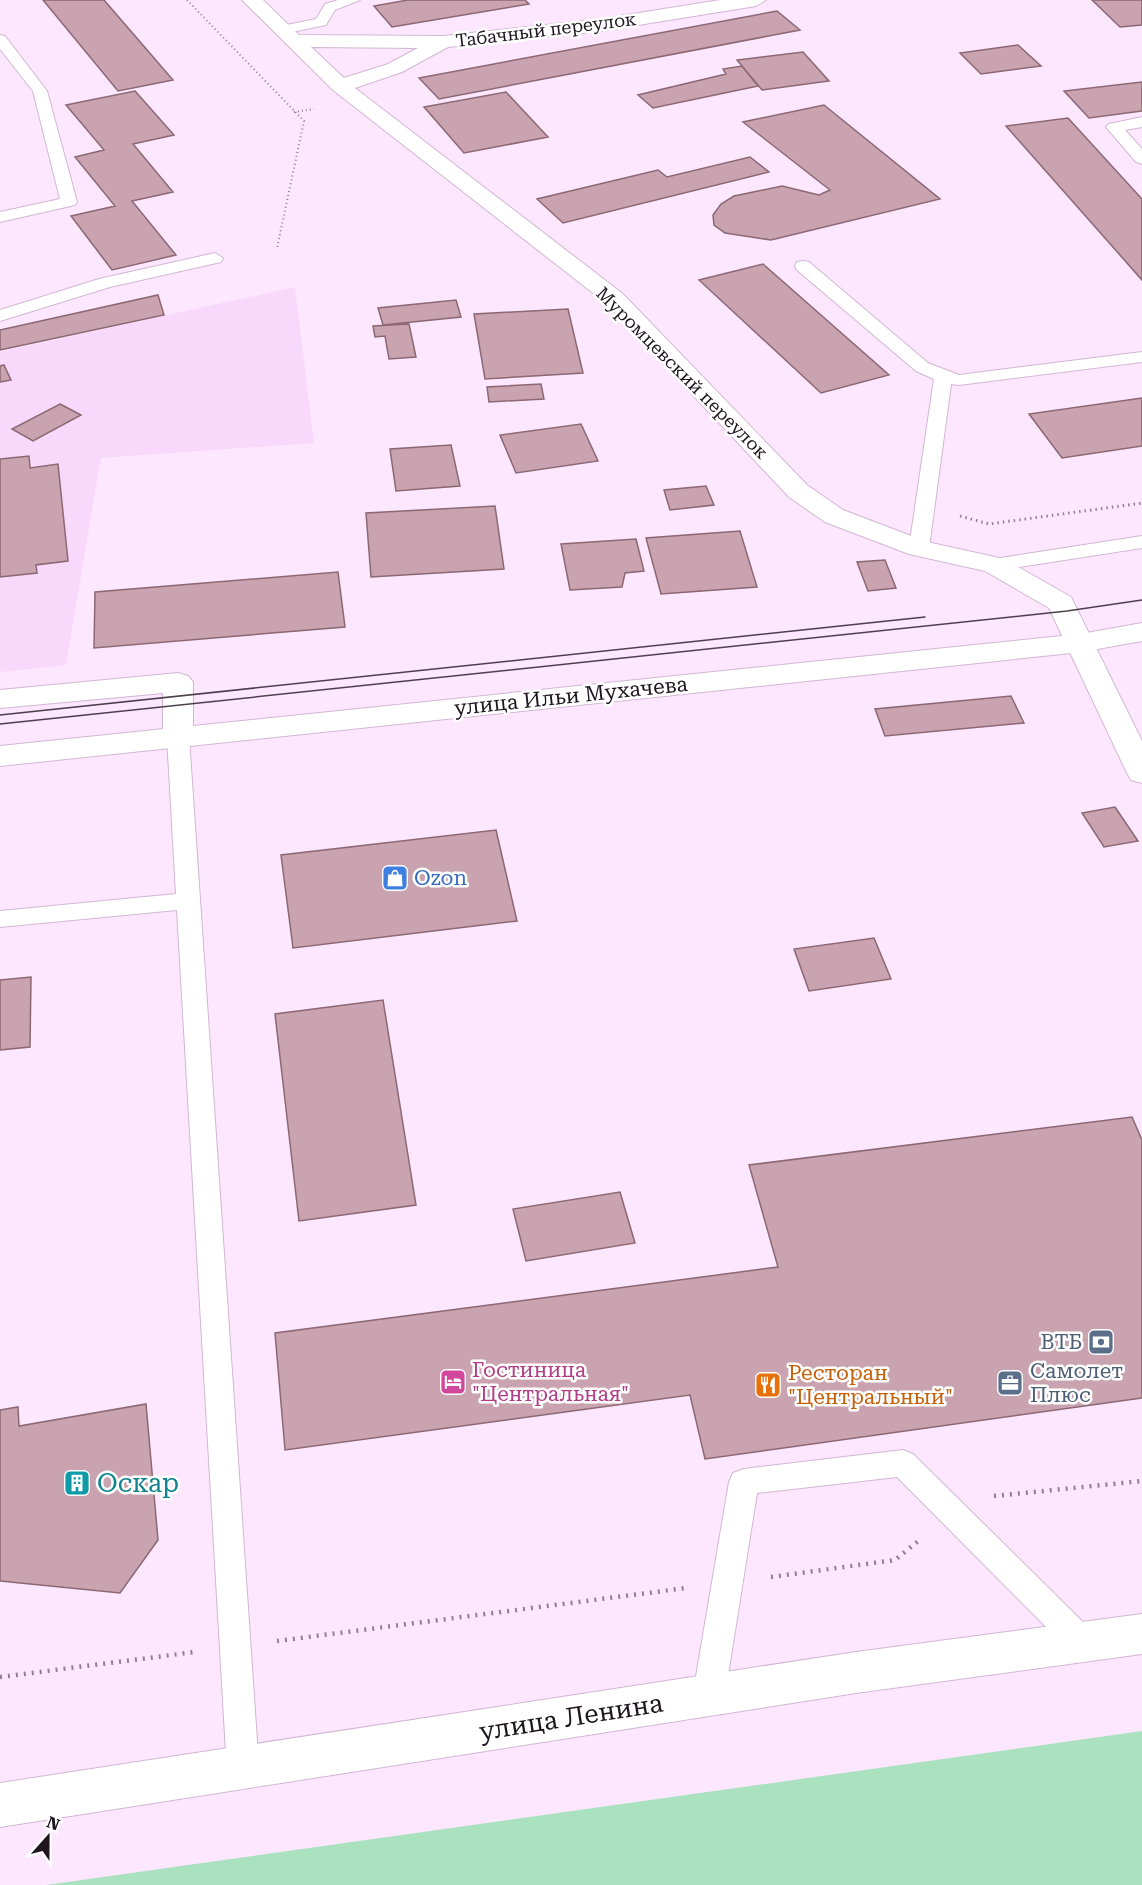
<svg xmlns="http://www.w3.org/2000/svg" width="1142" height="1885" font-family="'Roboto Serif',serif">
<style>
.built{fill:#f9d9fb}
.green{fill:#aae1be}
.building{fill:#c9a3af;stroke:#8b6873;stroke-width:1.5}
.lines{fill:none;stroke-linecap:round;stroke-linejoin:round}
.lane-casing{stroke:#d1b7d2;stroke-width:2}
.street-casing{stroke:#d1b7d2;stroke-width:2}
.secondary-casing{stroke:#d1b7d2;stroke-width:2}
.path-far2{stroke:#8f7f90;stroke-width:2;stroke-dasharray:1 3;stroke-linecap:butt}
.path-far1{stroke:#8f7f90;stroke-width:3;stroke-dasharray:1.5 4;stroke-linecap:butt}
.path{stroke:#8f7f90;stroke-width:4.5;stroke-dasharray:2 6;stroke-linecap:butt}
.lane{fill:#fff;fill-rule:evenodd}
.street{fill:#fff;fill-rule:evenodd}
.secondary{fill:#fff;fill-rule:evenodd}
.tram{stroke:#4c3f4c;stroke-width:1.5}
.labels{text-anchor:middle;stroke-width:5;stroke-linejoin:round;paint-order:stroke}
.far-street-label{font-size:18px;fill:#1f151f;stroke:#fff}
.street-label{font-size:21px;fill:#1f151f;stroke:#fff}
.shop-label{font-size:21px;fill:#366cbe;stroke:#fff;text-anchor:start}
.service-label{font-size:21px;fill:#4e5e75;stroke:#fff;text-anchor:end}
.hotel-label{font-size:21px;fill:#b23c85;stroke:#fff;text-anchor:start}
.food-label{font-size:21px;fill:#c56008;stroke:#fff;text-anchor:start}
.near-culture-label{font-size:26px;fill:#0d838f;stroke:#fff;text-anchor:start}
.near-street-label{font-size:26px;fill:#1f151f;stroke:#fff}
</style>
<rect width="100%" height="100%" fill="#fde7fe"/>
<path class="built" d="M 295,287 L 314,443 L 101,458 L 66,665 L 0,672 L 0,352 Z"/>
<path class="green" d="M 1142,1731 L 1142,1885 L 46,1885 Z"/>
<path class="building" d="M 43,0 L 104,0 L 173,80 L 118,91 Z
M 408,0 L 525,0 L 529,4 L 392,27 L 374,6 Z
M 1092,0 L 1142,0 L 1142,25 L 1120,27 Z
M 777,11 L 800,30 L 439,99 L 419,78 Z
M 1018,45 L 1041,66 L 981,74 L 960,53 Z
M 803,52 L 829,81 L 762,90 L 737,60 Z
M 742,66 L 758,86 L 653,108 L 638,95 L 726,74 L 723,69 Z
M 1142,82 L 1142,111 L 1089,118 L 1064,91 Z
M 135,91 L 174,135 L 133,144 L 173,192 L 132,201 L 176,255 L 112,270 L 71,216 L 115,206 L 75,157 L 104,150 L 66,105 Z
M 506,92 L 548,137 L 464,153 L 424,107 Z
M 824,105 L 940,199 L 771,240 L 725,233 L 714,225 L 713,215 L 721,204 L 734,196 L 782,186 L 819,195 L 830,190 L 743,122 Z
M 1068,118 L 1142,199 L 1142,280 L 1006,126 Z
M 750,157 L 769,172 L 563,223 L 537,199 L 658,170 L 667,177 Z
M 763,264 L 889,375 L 821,393 L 699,280 Z
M 158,295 L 164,315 L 0,350 L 0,330 Z
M 456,300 L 461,317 L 383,325 L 378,308 Z
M 568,309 L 583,373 L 485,379 L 474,314 Z
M 409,324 L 416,357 L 389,359 L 385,336 L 375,337 L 373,326 Z
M 4,365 L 11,380 L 0,382 L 0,366 Z
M 541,384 L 544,399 L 489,402 L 487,387 Z
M 1142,398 L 1142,446 L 1062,458 L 1029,414 Z
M 60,404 L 81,415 L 33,441 L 12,429 Z
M 581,424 L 598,461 L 516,473 L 500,435 Z
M 451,445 L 460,486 L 396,491 L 390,449 Z
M 29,456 L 30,468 L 58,464 L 68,561 L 36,565 L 37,573 L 0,577 L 0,459 Z
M 706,486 L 714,505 L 670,510 L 664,490 Z
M 495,506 L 504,569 L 371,577 L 366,513 Z
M 740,531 L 757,587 L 661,594 L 646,538 Z
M 636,539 L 644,571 L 625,573 L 622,587 L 570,590 L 561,544 Z
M 885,560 L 896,588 L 868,591 L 857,562 Z
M 338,572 L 345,627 L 94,648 L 95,592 Z
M 1011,696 L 1024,723 L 885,736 L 875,709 Z
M 1115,807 L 1138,841 L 1104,847 L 1082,813 Z
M 496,830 L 517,921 L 293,948 L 281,855 Z
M 874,938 L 891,979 L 809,991 L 794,949 Z
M 31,977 L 30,1047 L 0,1050 L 0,980 Z
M 383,1000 L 416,1205 L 299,1221 L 275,1014 Z
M 1132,1117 L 1142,1140 L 1142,1398 L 705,1459 L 690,1395 L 285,1450 L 275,1333 L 778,1267 L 749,1165 Z
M 620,1192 L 635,1243 L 526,1261 L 513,1209 Z
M 146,1404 L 158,1540 L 120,1593 L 0,1581 L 0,1410 L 18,1407 L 19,1426 Z"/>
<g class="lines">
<defs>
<path id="lane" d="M 338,0 L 360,0 L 335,10 L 326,25 L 282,34 L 275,30 L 277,27 L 316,19 L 325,4 Z
M 0,35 L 5,36 L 47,91 L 77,202 L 75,205 L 0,222 L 0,212 L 60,199 L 33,91 L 0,49 Z
M 1142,117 L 1142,127 L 1125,130 L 1142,149 L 1142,164 L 1136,162 L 1106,127 L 1109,124 Z
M 215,253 L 223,258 L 221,262 L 110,287 L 0,321 L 0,310 L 99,279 Z
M 803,261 L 809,262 L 928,363 L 959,375 L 1142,352 L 1142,362 L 959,385 L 951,384 L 929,548 L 926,552 L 912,552 L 909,548 L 934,379 L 916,371 L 797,270 L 795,266 L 797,262 Z
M 1142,536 L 1142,548 L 994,571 L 987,569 L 984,565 L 987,561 L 994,559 Z
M 178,730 L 186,732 L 189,737 L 259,1770 L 255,1781 L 243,1786 L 231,1781 L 227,1770 L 177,910 L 0,927 L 0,911 L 176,894 L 167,737 L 170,732 Z
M 903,1450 L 913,1454 L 1092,1631 L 1097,1641 L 1092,1651 L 1081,1656 L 1070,1651 L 897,1477 L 757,1493 L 725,1694 L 720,1705 L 709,1709 L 698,1705 L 693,1694 L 729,1482 L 733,1473 L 744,1469 Z"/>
<path id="street" d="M 242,0 L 263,0 L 299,35 L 443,36 L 601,19 L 720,0 L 766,0 L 756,6 L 601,31 L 448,47 L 402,72 L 355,88 L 623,294 L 807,485 L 843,510 L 927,542 L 1004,559 L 1071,597 L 1142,741 L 1142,783 L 1131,780 L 1127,773 L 1049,608 L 985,571 L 909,554 L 825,522 L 789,497 L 607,304 L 333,90 ZM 311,47 L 418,48 L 388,64 L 344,78 Z
M 178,673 L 188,676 L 193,682 L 193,737 L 189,744 L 178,747 L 167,744 L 163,737 L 163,693 L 0,708 L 0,690 Z"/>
<path id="secondary" d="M 1142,623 L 1142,641 L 1081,652 L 0,766 L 0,746 L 1081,634 Z
M 1142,1614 L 1142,1654 L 856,1693 L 0,1827 L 0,1783 L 856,1652 Z"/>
</defs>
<use href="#lane" class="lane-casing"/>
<use href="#street" class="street-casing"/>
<use href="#secondary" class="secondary-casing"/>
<path class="path-far2" d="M 187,0 L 304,121 L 277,248
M 294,112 L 314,109"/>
<path class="path-far1" d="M 960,516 L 989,524 L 1142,503"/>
<path class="path" d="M 994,1496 L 1142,1481
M 771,1577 L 895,1560 L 922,1538
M 277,1641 L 686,1588
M 0,1677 L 195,1652"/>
<use href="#lane" class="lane"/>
<use href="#street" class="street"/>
<use href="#secondary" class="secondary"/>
<path class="tram" d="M 0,715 L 925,617
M 0,724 L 1067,611 L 1142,600"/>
</g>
<defs>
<symbol id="shop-square" viewBox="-11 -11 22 22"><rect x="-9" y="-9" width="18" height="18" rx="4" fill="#3f7fe0" stroke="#fff"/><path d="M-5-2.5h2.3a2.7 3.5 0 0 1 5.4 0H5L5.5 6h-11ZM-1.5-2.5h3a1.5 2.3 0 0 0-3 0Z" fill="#fff"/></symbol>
<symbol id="bank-square" viewBox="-11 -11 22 22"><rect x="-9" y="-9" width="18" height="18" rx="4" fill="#5c6f8a" stroke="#fff"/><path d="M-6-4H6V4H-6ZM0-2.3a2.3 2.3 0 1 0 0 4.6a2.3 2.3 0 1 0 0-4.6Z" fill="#fff"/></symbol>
<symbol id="hotel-square" viewBox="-11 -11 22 22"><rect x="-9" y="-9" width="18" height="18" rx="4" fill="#d1479c" stroke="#fff"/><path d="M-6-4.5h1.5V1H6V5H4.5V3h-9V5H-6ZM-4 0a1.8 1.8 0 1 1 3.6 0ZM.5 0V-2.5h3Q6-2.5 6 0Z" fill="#fff"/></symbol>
<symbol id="office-square" viewBox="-11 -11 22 22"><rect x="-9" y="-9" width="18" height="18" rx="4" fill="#5c6f8a" stroke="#fff"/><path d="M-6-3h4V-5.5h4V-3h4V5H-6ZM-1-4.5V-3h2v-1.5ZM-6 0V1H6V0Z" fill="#fff"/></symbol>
<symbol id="restaurant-square" viewBox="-11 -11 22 22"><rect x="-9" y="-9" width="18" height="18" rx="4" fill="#e8710a" stroke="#fff"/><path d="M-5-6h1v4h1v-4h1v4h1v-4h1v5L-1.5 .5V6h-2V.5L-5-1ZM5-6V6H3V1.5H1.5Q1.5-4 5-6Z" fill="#fff"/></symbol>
<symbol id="building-square" viewBox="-11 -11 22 22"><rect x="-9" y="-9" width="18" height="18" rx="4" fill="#0f9aa8" stroke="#fff"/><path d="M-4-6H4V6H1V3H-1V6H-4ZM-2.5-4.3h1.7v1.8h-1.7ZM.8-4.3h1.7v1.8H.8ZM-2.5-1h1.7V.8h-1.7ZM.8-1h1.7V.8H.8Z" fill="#fff"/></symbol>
</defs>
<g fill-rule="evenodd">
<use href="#shop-square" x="380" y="863" width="30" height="30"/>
<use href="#bank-square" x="1086" y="1327" width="30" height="30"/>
<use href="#hotel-square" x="438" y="1367" width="30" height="30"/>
<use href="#office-square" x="995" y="1368" width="30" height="30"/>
<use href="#restaurant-square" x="753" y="1370" width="30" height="30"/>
<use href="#building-square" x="62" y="1468" width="30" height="30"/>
</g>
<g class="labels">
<g class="far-street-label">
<text transform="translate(546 30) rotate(-7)" y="6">Табачный переулок</text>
<text transform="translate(682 373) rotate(45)" y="6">Муромцевский переулок</text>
</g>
<g class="street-label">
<text transform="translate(571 696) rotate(-6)" y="7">улица Ильи Мухачева</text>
</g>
<g class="shop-label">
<text x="414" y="885">Ozon</text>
</g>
<g class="service-label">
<text x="1082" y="1349">ВТБ</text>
<text x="1030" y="1378" text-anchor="start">Самолет<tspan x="1030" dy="24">Плюс</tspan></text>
</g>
<g class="hotel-label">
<text x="472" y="1377">Гостиница<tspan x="472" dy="24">"Центральная"</tspan></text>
</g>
<g class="food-label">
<text x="788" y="1380">Ресторан<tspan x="788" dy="24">"Центральный"</tspan></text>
</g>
<g class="near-culture-label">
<text x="97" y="1492">Оскар</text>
</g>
<g class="near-street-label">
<text transform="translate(571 1717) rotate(-9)" y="9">улица Ленина</text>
</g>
</g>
<g transform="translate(48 1837) rotate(21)" stroke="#ffffff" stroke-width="4.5" paint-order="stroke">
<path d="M0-4.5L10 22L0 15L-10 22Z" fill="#1f151f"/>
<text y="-9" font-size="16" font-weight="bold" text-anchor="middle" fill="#1f151f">N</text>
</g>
</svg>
